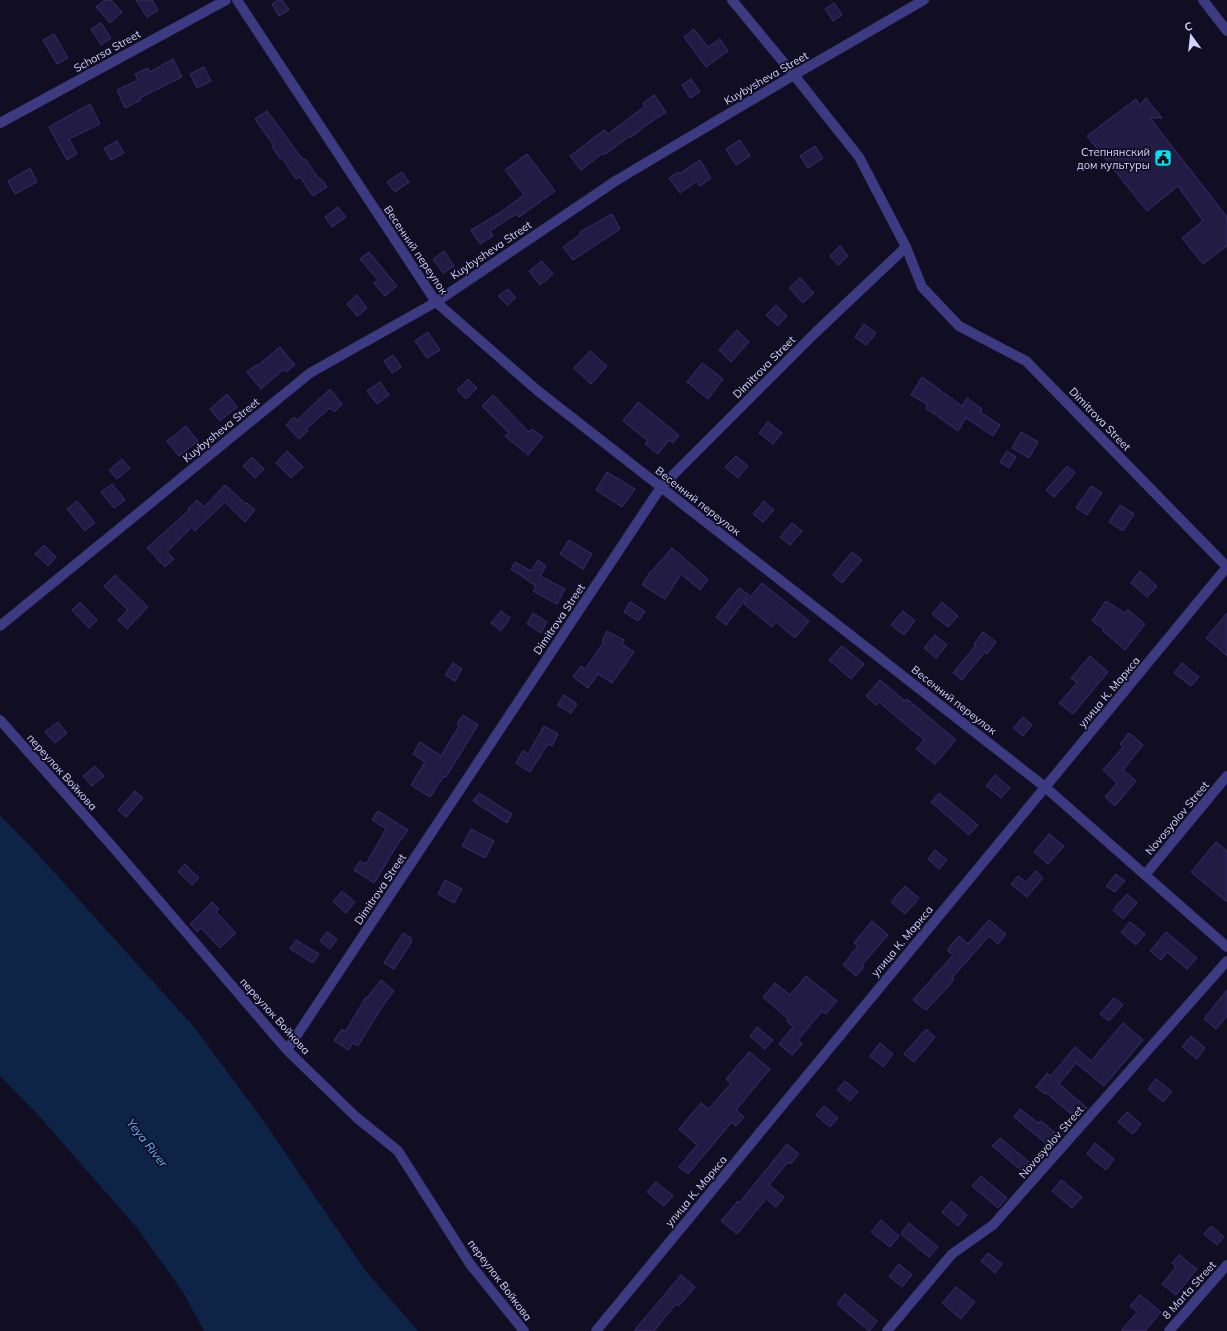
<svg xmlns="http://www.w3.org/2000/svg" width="1227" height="1331" font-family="Mulish,sans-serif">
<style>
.water{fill:#0e2447}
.building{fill:#221b43;stroke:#392d6f}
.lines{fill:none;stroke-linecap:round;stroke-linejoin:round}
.minor{stroke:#3c3a81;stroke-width:10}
.labels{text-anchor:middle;stroke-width:3.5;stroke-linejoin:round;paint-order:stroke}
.street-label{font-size:11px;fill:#d5d1fe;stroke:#110e23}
.poi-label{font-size:11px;fill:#d5d1fe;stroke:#110e23;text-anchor:end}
.water-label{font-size:12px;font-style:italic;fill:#61b6fc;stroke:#110e23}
</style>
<rect width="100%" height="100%" fill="#110e23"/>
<path class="water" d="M 0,815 L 34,850 L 194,1027 L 263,1120 L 364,1269 L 418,1331 L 204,1331 L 183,1292 L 138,1229 L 40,1117 L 0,1076 Z"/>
<path class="building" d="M 105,0 L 111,0 L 122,12 L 110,23 L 96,7 Z
M 136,0 L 152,0 L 158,10 L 147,17 Z
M 278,0 L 282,0 L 289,10 L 279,16 L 272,4 Z
M 834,3 L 842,15 L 833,21 L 825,9 Z
M 101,23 L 111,38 L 101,45 L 91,29 Z
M 694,29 L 708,47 L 720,39 L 728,51 L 706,67 L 684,37 Z
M 54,34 L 68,58 L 57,64 L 43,40 Z
M 173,59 L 182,77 L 140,98 L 141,100 L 125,108 L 117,90 L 138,80 L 135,74 L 148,68 L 150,72 Z
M 204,67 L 211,81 L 197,88 L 190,74 Z
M 691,79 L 700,92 L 690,98 L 682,85 Z
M 654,95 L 666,112 L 642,128 L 642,129 L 631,137 L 630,136 L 604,155 L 603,153 L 581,170 L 570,156 L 604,130 L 608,134 L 645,106 L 643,103 Z
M 1146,98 L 1162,118 L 1150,118 L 1227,217 L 1227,246 L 1203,264 L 1182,238 L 1203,221 L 1178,186 L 1147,211 L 1087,136 L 1136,99 L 1140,105 Z
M 90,104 L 100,124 L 69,139 L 77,154 L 67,160 L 49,127 Z
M 267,111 L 303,160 L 305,159 L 319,179 L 321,178 L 327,187 L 313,196 L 300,177 L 296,179 L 282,158 L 280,159 L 272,147 L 274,146 L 255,119 Z
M 740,140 L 750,156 L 736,165 L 726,149 Z
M 117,141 L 124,153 L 111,160 L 104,148 Z
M 815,146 L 823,158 L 808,168 L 800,156 Z
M 527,154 L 555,191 L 519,217 L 516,214 L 490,231 L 493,236 L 480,244 L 471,230 L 498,214 L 524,195 L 505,170 Z
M 700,160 L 711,178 L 700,186 L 697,181 L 680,193 L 669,178 L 678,172 L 679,174 Z
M 30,168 L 37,182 L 15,194 L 8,181 Z
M 402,172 L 409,182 L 395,192 L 387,182 Z
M 338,207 L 346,217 L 332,227 L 325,217 Z
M 612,214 L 620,229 L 573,260 L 563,247 L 581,234 L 580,232 Z
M 840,246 L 848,256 L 838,265 L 830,256 Z
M 444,251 L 454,266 L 443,273 L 433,259 Z
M 369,252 L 397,286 L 385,296 L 374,283 L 378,280 L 360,259 Z
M 542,261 L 553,274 L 540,285 L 529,271 Z
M 800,278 L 814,293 L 803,303 L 789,288 Z
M 508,289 L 516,298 L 507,305 L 498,296 Z
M 357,295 L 367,308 L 357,316 L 347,304 Z
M 776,305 L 787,316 L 778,326 L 766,315 Z
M 864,324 L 876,333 L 866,345 L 855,337 Z
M 737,330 L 749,342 L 731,362 L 719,350 Z
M 428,332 L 440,350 L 427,358 L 415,341 Z
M 280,347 L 295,365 L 286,372 L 284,369 L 261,389 L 247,372 L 256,365 L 257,366 Z
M 590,351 L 607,366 L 591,384 L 574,368 Z
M 393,355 L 401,367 L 392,373 L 384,361 Z
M 702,363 L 723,379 L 708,399 L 687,382 Z
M 922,377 L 962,406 L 967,398 L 982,409 L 980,412 L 1000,425 L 993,436 L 966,418 L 958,431 L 926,408 L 928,405 L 911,395 Z
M 468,379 L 477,388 L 466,399 L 457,390 Z
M 380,382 L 389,395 L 377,404 L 367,391 Z
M 330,389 L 342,404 L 334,412 L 330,408 L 306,429 L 308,431 L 299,439 L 286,425 L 294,417 L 297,420 Z
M 227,394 L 237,407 L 220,421 L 210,409 Z
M 493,395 L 529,432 L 532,429 L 543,437 L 528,455 L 505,436 L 509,433 L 482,406 Z
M 638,402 L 679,435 L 673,443 L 669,440 L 658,454 L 645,444 L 648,441 L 623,421 Z
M 768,422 L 782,433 L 773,444 L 759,433 Z
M 186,426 L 198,441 L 179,456 L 167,441 Z
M 1021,432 L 1038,442 L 1029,458 L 1012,448 Z
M 287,451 L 303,467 L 291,478 L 276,463 Z
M 1007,451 L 1016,457 L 1009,468 L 1000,462 Z
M 736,456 L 748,466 L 738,478 L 725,467 Z
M 252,457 L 264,469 L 255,478 L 243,466 Z
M 122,459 L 130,468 L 117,479 L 109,470 Z
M 1067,466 L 1075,473 L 1054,497 L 1046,490 Z
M 607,472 L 635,489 L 622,507 L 596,490 Z
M 112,484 L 125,500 L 114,508 L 101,492 Z
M 225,485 L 246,504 L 247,503 L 255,510 L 245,522 L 225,502 L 195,531 L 192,527 L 167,552 L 174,559 L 165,567 L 147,548 L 189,510 L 188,509 L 197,500 L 204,507 Z
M 1091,486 L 1102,493 L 1087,515 L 1076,508 Z
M 77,501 L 95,523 L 85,531 L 67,509 Z
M 764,501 L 774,510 L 763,522 L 753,514 Z
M 1120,505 L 1134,514 L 1123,531 L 1109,522 Z
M 792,523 L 802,531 L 790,545 L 780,537 Z
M 569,540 L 592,554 L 583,569 L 560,554 Z
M 44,545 L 56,557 L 48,566 L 35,554 Z
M 672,548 L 708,579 L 700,590 L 681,574 L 665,599 L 642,585 L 650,572 L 651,572 Z
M 852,552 L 862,560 L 842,583 L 833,575 Z
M 538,560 L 546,566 L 540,576 L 565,589 L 557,604 L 533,591 L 536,586 L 511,569 L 515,562 L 531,571 Z
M 1140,571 L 1157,586 L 1147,597 L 1131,583 Z
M 115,575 L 148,607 L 127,629 L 118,620 L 128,610 L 104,586 Z
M 762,583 L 809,621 L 795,638 L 776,622 L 772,627 L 744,604 Z
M 739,588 L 749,595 L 726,625 L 716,617 Z
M 1106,601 L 1125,613 L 1128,610 L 1145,624 L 1125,650 L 1103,631 L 1104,629 L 1092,621 Z
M 80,602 L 97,620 L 89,628 L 72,610 Z
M 630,602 L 645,611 L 638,621 L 624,612 Z
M 942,602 L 958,616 L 948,627 L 932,614 Z
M 501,611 L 510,618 L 501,631 L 491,623 Z
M 903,611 L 915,621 L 904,635 L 891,625 Z
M 533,613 L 547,622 L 541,633 L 527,624 Z
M 1227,613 L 1227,656 L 1206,638 Z
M 607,631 L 624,640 L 622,644 L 634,652 L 612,683 L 598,674 L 588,688 L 573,677 L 581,666 L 585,669 L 604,642 L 602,641 Z
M 983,632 L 996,642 L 987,654 L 985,652 L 962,680 L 953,673 L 976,645 L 974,644 Z
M 935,635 L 947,645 L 936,658 L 924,648 Z
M 842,646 L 864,664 L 851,679 L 829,660 Z
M 1090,656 L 1108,672 L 1073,714 L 1059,703 L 1077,683 L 1071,678 Z
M 453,663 L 462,669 L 455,681 L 445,675 Z
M 1182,663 L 1199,677 L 1191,686 L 1174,673 Z
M 880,680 L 905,701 L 907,699 L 956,740 L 935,764 L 916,749 L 924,740 L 879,702 L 876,705 L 866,696 Z
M 564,695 L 577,704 L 571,713 L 557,705 Z
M 463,715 L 478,725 L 446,777 L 444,776 L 430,797 L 411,785 L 425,762 L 413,754 L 420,742 L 441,756 L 459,726 L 457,724 Z
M 1023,717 L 1032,725 L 1023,736 L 1013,728 Z
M 58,722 L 67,733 L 55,743 L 45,732 Z
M 544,726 L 558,734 L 552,746 L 548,744 L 530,772 L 516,763 L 523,751 L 528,754 Z
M 1129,733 L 1143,745 L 1123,770 L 1136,781 L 1115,806 L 1105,797 L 1117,783 L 1103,770 L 1123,747 L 1120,744 Z
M 95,766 L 104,776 L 92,786 L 83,776 Z
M 995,775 L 1010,788 L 1001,798 L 986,786 Z
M 135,791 L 143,798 L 126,817 L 118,810 Z
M 479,793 L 512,814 L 507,823 L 473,801 Z
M 939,793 L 978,825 L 969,835 L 931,802 Z
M 378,811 L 408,830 L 402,839 L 401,839 L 374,883 L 354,870 L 360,861 L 366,864 L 386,829 L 372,820 Z
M 471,829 L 494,841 L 485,858 L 462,846 Z
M 1049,834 L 1064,846 L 1048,864 L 1034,852 Z
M 1216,842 L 1227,851 L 1227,902 L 1191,872 Z
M 935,850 L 947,860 L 939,869 L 928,859 Z
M 185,864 L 199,878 L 192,885 L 178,872 Z
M 1036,871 L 1043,878 L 1027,897 L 1011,884 L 1018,876 L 1026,882 Z
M 1116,874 L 1125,881 L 1115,892 L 1106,886 Z
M 445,880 L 462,889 L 454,903 L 438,894 Z
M 905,886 L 919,898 L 905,914 L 891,902 Z
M 342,891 L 355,902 L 346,913 L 333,902 Z
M 1127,894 L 1137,903 L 1123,919 L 1113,910 Z
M 212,902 L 219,909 L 216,912 L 236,933 L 220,948 L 201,928 L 197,932 L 190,924 Z
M 989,920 L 1006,934 L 998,944 L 989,936 L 952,978 L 954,980 L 947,988 L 926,1010 L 913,1000 L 953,955 L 947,950 L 959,936 L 968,944 Z
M 872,921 L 888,935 L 862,965 L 864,967 L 856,976 L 843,965 L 858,946 L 854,943 Z
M 1130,922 L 1145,934 L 1136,945 L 1121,932 Z
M 327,932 L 337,939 L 330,949 L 320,941 Z
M 1166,932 L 1197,958 L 1187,969 L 1167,952 L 1161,960 L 1150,951 Z
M 403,933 L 411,938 L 411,943 L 394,969 L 384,963 Z
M 296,940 L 319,954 L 313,963 L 290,949 Z
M 806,976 L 837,1001 L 826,1014 L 822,1011 L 798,1040 L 802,1044 L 792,1055 L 779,1044 L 793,1027 L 787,1021 L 788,1019 L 763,997 L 775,983 L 790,995 Z
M 381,980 L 394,991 L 384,1004 L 358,1046 L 353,1043 L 348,1050 L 334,1040 L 342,1029 L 345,1032 L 366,997 L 367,998 Z
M 1227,990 L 1227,1016 L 1216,1029 L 1204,1019 Z
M 1114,998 L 1123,1005 L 1109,1021 L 1100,1014 Z
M 1123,1023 L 1143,1040 L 1104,1086 L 1076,1063 L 1059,1084 L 1087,1108 L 1077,1119 L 1046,1093 L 1045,1094 L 1036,1087 L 1047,1073 L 1051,1076 L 1075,1047 L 1091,1061 Z
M 757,1027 L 773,1040 L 765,1049 L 750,1036 Z
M 926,1029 L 935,1037 L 914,1062 L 904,1054 Z
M 1191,1036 L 1205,1048 L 1197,1059 L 1182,1047 Z
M 880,1043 L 893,1054 L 883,1067 L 870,1056 Z
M 749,1052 L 770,1069 L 736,1110 L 744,1117 L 736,1126 L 732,1122 L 688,1174 L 679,1167 L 697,1145 L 679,1129 L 701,1103 L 709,1109 L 731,1083 L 726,1079 Z
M 1156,1079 L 1172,1092 L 1163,1102 L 1148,1089 Z
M 845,1081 L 858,1092 L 850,1101 L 837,1090 Z
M 824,1106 L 838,1118 L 830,1127 L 816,1115 Z
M 1020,1109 L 1038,1123 L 1041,1121 L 1060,1137 L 1051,1148 L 1014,1117 Z
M 1127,1112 L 1141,1124 L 1133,1134 L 1118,1122 Z
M 1000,1138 L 1034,1166 L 1027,1175 L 992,1146 Z
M 1095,1143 L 1114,1159 L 1106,1170 L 1087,1154 Z
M 787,1144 L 799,1154 L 790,1164 L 788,1162 L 769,1185 L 784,1197 L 776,1207 L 766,1199 L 737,1234 L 721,1221 L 738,1201 L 739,1203 Z
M 981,1176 L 1007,1198 L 998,1208 L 972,1186 Z
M 1061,1180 L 1082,1197 L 1072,1208 L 1052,1191 Z
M 656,1182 L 673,1196 L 664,1206 L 647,1192 Z
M 951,1201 L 967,1215 L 958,1226 L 942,1212 Z
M 881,1220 L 899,1236 L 890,1247 L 871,1232 Z
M 909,1223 L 938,1247 L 929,1257 L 901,1234 Z
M 1211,1226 L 1224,1237 L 1217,1245 L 1204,1234 Z
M 988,1253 L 1002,1264 L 995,1273 L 981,1261 Z
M 1179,1255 L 1197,1269 L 1176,1295 L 1162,1284 L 1176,1267 L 1172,1263 Z
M 899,1264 L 912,1275 L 902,1287 L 889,1276 Z
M 681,1275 L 695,1287 L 679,1306 L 676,1304 L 654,1331 L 634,1331 Z
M 956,1287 L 975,1302 L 961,1319 L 942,1303 Z
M 845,1294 L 877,1321 L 869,1331 L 837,1304 Z
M 1140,1295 L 1161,1312 L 1145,1331 L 1121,1331 L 1137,1312 L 1130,1306 Z"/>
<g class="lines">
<path class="minor" d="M 237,0 L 436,302 L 538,391 L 1045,787 L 1227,947
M 732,0 L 794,75 L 859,157 L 906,247 L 922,287 L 959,326 L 1026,361 L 1227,567
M 1203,0 L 1227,31
M 0,123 L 226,0
M 0,626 L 310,373 L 436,302 L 617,180 L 794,75 L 924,0
M 0,720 L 112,846 L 287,1050 L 356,1117 L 398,1151 L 470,1264 L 524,1331
M 1145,875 L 1227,776
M 287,1050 L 661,487 L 815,333 L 906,247
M 596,1331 L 1227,567
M 887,1331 L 952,1254 L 993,1225 L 1227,961
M 1169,1331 L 1227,1265"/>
</g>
<defs>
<symbol id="civic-square" viewBox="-11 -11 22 22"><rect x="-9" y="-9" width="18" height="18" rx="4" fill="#05e1f6" stroke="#110e23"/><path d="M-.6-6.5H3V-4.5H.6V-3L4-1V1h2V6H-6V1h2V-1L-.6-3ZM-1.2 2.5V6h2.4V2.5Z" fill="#111"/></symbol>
</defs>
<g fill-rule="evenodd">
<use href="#civic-square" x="1153" y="148" width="20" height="20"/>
</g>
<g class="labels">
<g class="street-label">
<text transform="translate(107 51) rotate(-29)" y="4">Schorsa Street</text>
<text transform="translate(766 78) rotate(-30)" y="4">Kuybysheva Street</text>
<text transform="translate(416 250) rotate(56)" y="4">Весенний переулок</text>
<text transform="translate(491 250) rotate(-34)" y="4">Kuybysheva Street</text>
<text transform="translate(764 367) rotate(-45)" y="4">Dimitrova Street</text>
<text transform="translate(1100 419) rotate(46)" y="4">Dimitrova Street</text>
<text transform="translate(221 430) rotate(-39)" y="4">Kuybysheva Street</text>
<text transform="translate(698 501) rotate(38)" y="4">Весенний переулок</text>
<text transform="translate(559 619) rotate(-56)" y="4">Dimitrova Street</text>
<text transform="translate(1109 692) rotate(-50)" y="4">улица К. Маркса</text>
<text transform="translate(954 700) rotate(38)" y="4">Весенний переулок</text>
<text transform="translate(62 772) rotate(48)" y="4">переулок Войкова</text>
<text transform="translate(1177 818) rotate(-50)" y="4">Novosyolov Street</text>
<text transform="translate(380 889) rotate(-56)" y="4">Dimitrova Street</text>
<text transform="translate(902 941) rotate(-50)" y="4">улица К. Маркса</text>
<text transform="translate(275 1016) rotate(48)" y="4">переулок Войкова</text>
<text transform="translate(1051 1142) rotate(-49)" y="4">Novosyolov Street</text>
<text transform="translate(696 1191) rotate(-50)" y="4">улица К. Маркса</text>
<text transform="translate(500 1280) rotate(53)" y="4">переулок Войкова</text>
<text transform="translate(1189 1290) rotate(-48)" y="4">8 Marta Street</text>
</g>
<g class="poi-label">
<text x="1150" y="156">Степнянский<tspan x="1150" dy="13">дом культуры</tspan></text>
</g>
<g class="water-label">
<text transform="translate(147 1143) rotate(52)" y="4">Yeya River</text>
</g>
</g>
<g transform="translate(1191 36) rotate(345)" stroke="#110e23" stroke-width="3" paint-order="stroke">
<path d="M0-3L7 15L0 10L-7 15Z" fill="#d5d1fe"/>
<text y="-6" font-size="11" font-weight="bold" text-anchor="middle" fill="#d5d1fe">С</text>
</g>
</svg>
